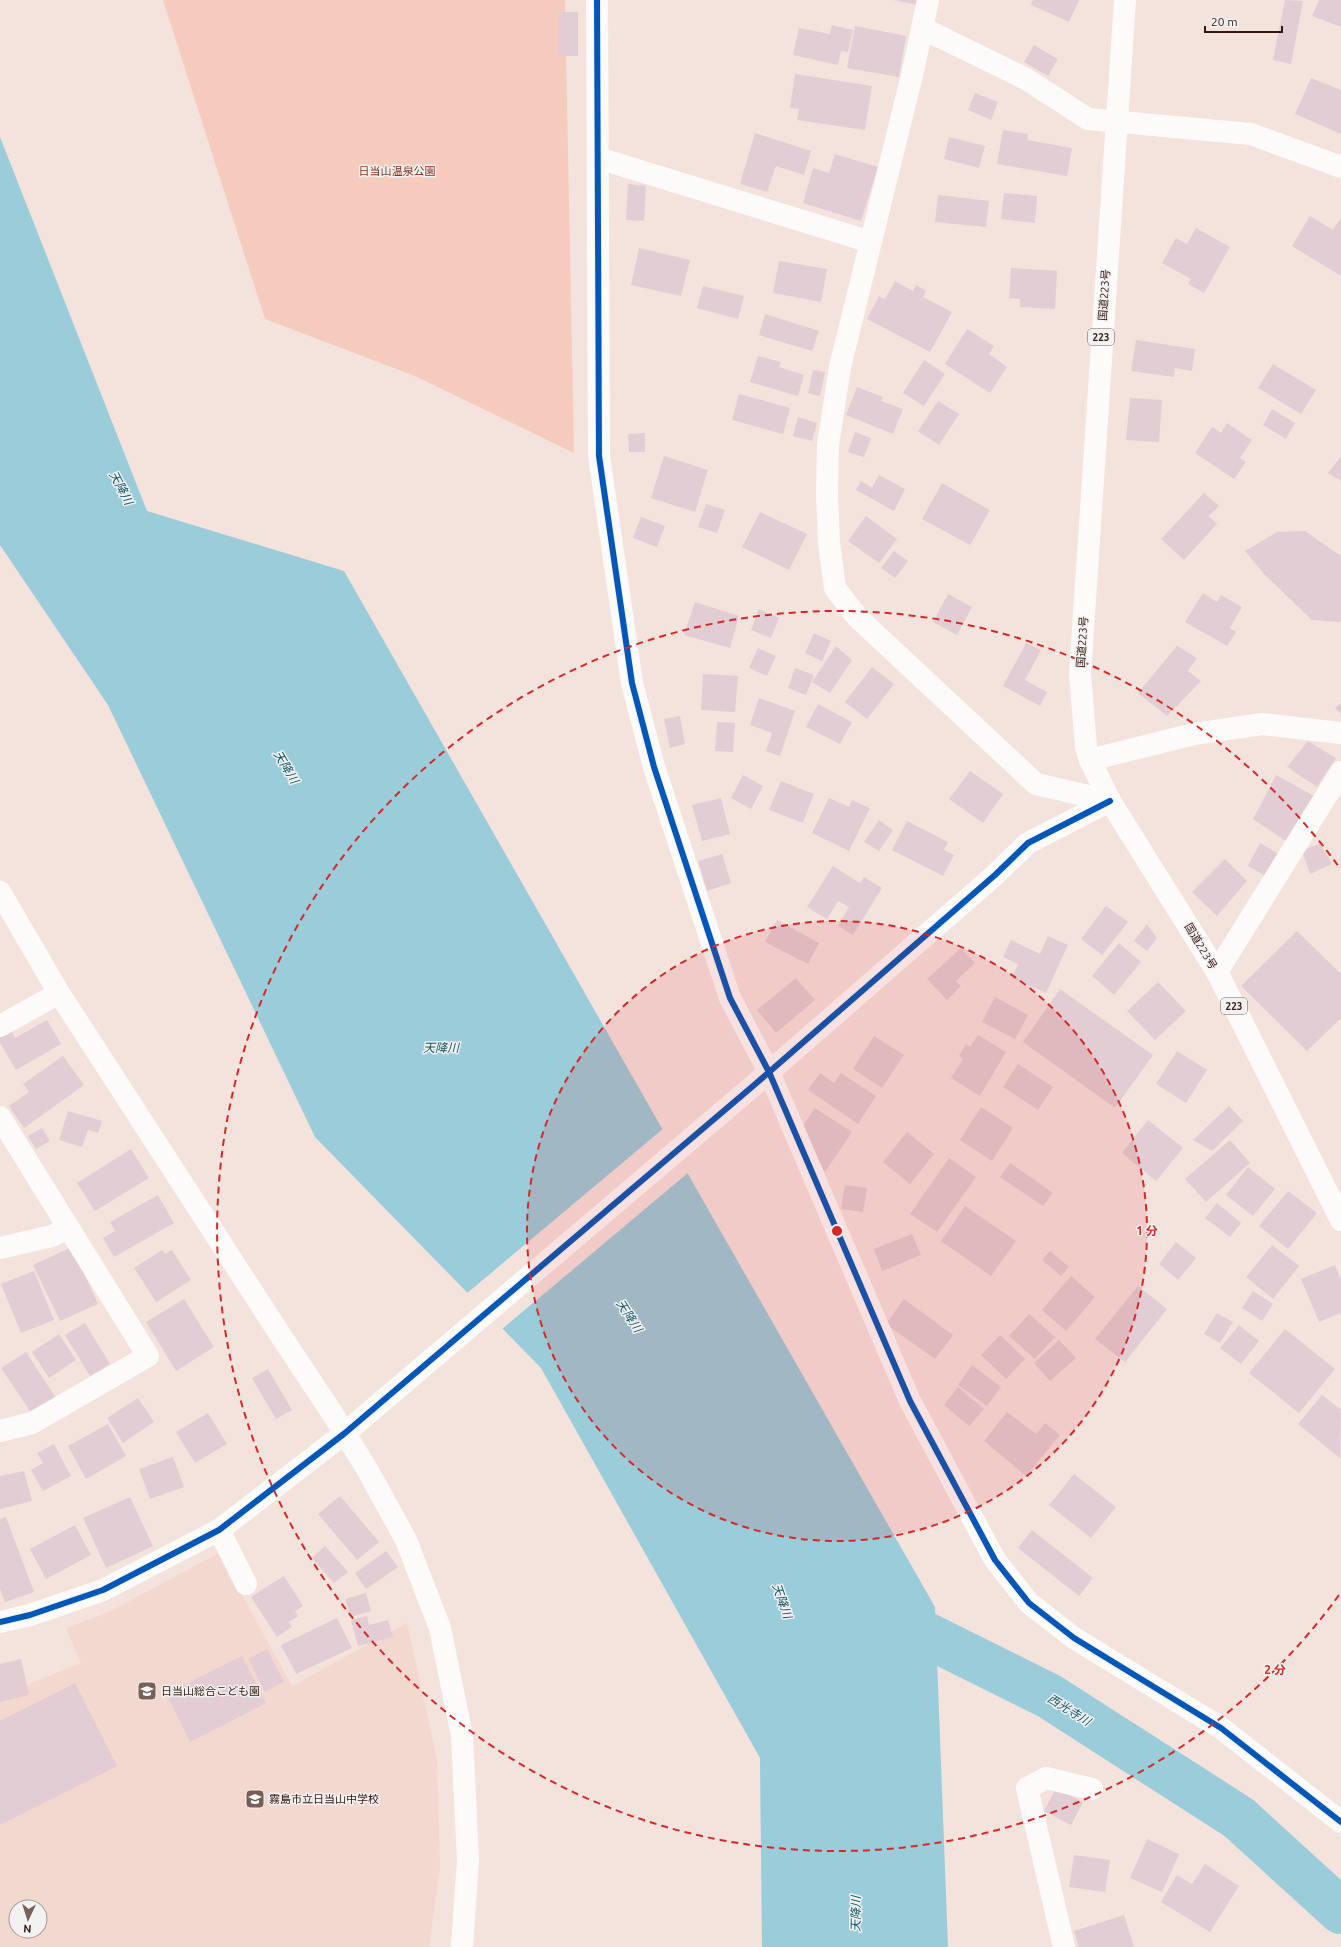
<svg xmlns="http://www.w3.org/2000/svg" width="1341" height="1947" font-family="Ubuntu,'Noto Sans JP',sans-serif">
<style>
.built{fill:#f3d8cf;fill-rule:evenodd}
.green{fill:#f5cbbe}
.water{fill:#9accda}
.pier{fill:#f4e2dd}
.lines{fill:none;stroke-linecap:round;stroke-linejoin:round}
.river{stroke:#9accda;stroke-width:46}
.building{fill:#e2cdd4}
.street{stroke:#fdfbfa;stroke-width:22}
.secondary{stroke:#fdfbfa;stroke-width:22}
.highway{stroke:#fdfbfa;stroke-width:22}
.cycleway-casing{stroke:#f2f2f2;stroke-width:8}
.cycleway{stroke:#0057b8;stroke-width:6}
.ring{fill:none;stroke:#d62828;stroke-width:2;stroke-dasharray:7 5}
.labels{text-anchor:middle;stroke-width:3;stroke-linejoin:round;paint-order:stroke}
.shield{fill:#f2f2f2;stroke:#6e5953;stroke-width:1}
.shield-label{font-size:10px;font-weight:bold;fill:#35180f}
.park-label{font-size:11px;fill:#80321a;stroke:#f2f2f2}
.street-label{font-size:11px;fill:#35180f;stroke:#f2f2f2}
.poi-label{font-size:11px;fill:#35180f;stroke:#f2f2f2;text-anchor:start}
.water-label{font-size:12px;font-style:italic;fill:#125666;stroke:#f2f2f2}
.centre{fill:#d62828;stroke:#f2f2f2;stroke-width:2}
.ring-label{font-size:12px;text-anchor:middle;font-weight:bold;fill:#d62828;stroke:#f2f2f2;stroke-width:3;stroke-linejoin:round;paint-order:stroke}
</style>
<rect width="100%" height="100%" fill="#f4e2dd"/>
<path class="built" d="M 219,1553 L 292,1686 L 407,1623 L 437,1760 L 440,1867 L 429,1947 L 0,1947 L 0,1696 L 81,1663 L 66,1628 L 109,1612 ZM 16,1907 L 40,1907 L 40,1931 L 16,1931 Z"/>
<path class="green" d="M 163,0 L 565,0 L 574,453 L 415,376 L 265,319 Z"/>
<path class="water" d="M 0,137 L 147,511 L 344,571 L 935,1607 L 948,1947 L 762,1947 L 760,1758 L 541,1368 L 315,1137 L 108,705 L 0,545 Z"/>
<path class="pier" d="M 664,1128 L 689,1172 L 501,1330 L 466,1294 Z"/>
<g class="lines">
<path class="river" d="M 880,1612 L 1049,1696 L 1239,1818 L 1341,1911"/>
</g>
<path class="building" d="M 893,0 L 919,0 L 919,5 Z
M 1033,0 L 1079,0 L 1069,22 L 1031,5 Z
M 1285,0 L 1303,1 L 1291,64 L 1273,60 Z
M 1319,0 L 1341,0 L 1341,27 L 1312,16 Z
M 558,12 L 578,12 L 578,56 L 558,56 Z
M 832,25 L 853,30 L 848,52 L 841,51 L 838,65 L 793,55 L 799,28 L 830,34 Z
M 855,26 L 906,36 L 899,77 L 847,68 Z
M 1034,45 L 1058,59 L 1048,76 L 1024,62 Z
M 795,74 L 872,86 L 865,130 L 797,120 L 799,109 L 790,108 Z
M 1311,78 L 1341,90 L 1341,134 L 1295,114 Z
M 975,93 L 998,102 L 991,120 L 968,110 Z
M 1003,130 L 1028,134 L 1027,140 L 1072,148 L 1067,176 L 997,164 Z
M 755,133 L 811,151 L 804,175 L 776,166 L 767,192 L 740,184 Z
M 949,137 L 985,146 L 979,168 L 944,159 Z
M 835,154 L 878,167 L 861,221 L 803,203 L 813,168 L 829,173 Z
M 628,184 L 646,186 L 644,221 L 626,220 Z
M 1004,193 L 1037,196 L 1035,223 L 1001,219 Z
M 938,195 L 989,201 L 986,227 L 935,222 Z
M 1310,216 L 1333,230 L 1341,217 L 1341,276 L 1292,246 Z
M 1196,228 L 1230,247 L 1204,293 L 1188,284 L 1191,279 L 1162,263 L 1176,238 L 1187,244 Z
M 639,248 L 690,260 L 681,296 L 631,285 Z
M 779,261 L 827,269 L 821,302 L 773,293 Z
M 1011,268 L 1057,271 L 1055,309 L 1020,307 L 1020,299 L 1009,298 Z
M 895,281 L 913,291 L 916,285 L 926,291 L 923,297 L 952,312 L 930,352 L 867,319 L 879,296 L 885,299 Z
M 703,286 L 744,296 L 738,319 L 697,308 Z
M 765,314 L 819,331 L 812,351 L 759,335 Z
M 967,329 L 994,346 L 989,354 L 1007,367 L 990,393 L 945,364 Z
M 1136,340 L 1195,349 L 1192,371 L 1175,368 L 1174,377 L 1131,371 Z
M 758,356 L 781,362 L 779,367 L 804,375 L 798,396 L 750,382 Z
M 924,360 L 945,374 L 924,406 L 903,393 Z
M 1273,364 L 1316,390 L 1301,414 L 1258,388 Z
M 813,370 L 825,372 L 820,396 L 808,393 Z
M 857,387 L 883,397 L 881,401 L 903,409 L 893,434 L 846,415 Z
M 739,394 L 790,408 L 783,434 L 732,420 Z
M 1130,398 L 1162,400 L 1159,442 L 1126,440 Z
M 938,401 L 959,414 L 939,445 L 918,431 Z
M 1272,409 L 1295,423 L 1286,439 L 1263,425 Z
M 798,417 L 817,423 L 812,441 L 793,436 Z
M 1227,423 L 1252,440 L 1240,458 L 1246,462 L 1234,479 L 1195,453 L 1212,427 L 1221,433 Z
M 855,432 L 871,438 L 864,457 L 848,452 Z
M 645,433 L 645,452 L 629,452 L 628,434 Z
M 664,456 L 708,470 L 695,512 L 651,498 Z
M 1341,456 L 1341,481 L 1328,473 Z
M 879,475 L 905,489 L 894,511 L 856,490 L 861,481 L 872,488 Z
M 942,483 L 990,510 L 970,545 L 922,519 Z
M 1204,493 L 1219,506 L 1209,516 L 1217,524 L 1184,560 L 1161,539 Z
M 706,504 L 725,510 L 717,533 L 698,527 Z
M 760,512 L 807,534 L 789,570 L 742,547 Z
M 866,516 L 897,539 L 879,563 L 848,541 Z
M 641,517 L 665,526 L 657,547 L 633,538 Z
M 1305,531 L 1341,556 L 1341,622 L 1312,620 L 1264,574 L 1245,551 L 1277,532 Z
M 894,551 L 908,561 L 895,578 L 881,568 Z
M 1203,593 L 1217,602 L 1221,595 L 1242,607 L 1230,628 L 1236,632 L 1227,646 L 1185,622 Z
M 948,594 L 972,607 L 957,635 L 933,622 Z
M 695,602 L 739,616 L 730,648 L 684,635 Z
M 759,609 L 779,618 L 771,638 L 751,630 Z
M 814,633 L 831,641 L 822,661 L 805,653 Z
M 1026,643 L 1041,650 L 1025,680 L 1047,692 L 1040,706 L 1003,686 Z
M 836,646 L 852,660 L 830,693 L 812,682 Z
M 1177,646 L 1197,658 L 1188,671 L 1201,681 L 1167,716 L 1138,693 Z
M 758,648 L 776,656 L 767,676 L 749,668 Z
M 872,667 L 894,684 L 867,719 L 845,702 Z
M 795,668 L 814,675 L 806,695 L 788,688 Z
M 703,674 L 738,676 L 735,712 L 701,710 Z
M 759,698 L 795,711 L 780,756 L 766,751 L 772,733 L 750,725 Z
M 1341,703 L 1341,714 L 1335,708 Z
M 818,704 L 852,722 L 840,744 L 806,727 Z
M 680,716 L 685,744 L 670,748 L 664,719 Z
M 717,722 L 735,723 L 733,752 L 715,751 Z
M 1308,741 L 1336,758 L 1317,787 L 1287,767 Z
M 970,771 L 1003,794 L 983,823 L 949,799 Z
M 743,775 L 763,786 L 751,809 L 731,798 Z
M 1276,775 L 1314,796 L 1287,842 L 1253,819 Z
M 781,781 L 814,794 L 803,823 L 769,810 Z
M 721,798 L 730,834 L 702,841 L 692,805 Z
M 829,798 L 849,807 L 852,800 L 870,808 L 849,851 L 812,833 Z
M 879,820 L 893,830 L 879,851 L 864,842 Z
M 907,821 L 948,842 L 944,850 L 954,855 L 943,876 L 892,850 Z
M 1260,843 L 1280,855 L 1269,878 L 1248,866 Z
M 1320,843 L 1332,864 L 1310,874 L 1302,851 Z
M 722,854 L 731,883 L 707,891 L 698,861 Z
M 1225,859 L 1247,881 L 1217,916 L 1192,892 Z
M 833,866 L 860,883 L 864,877 L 882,888 L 853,935 L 838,926 L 849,907 L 838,901 L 827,919 L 807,907 Z
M 1106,906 L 1128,922 L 1102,955 L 1081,939 Z
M 777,920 L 819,943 L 808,964 L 765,942 Z
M 1147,924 L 1157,938 L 1147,951 L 1134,941 Z
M 1297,931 L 1341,974 L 1341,1018 L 1307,1051 L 1241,986 Z
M 1048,936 L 1068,945 L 1046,993 L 1012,978 L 1018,964 L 1003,957 L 1011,940 L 1040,954 Z
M 1119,943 L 1141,962 L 1114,995 L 1092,976 Z
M 961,948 L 975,963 L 956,981 L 961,986 L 947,1000 L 927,979 Z
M 796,978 L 815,1000 L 776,1033 L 757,1010 Z
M 1158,982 L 1186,1011 L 1155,1040 L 1127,1011 Z
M 1060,989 L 1153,1055 L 1115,1108 L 1023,1042 Z
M 995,997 L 1028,1015 L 1015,1039 L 982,1022 Z
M 47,1020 L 61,1044 L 16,1070 L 0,1043 L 0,1037 L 11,1030 L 15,1038 Z
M 978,1035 L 1006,1052 L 980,1096 L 951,1078 L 963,1059 L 959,1056 L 966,1044 L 970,1047 Z
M 874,1036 L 904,1055 L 882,1088 L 853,1069 Z
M 1177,1051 L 1207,1070 L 1186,1103 L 1156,1084 Z
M 63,1056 L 84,1085 L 24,1128 L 9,1106 L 29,1092 L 23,1084 Z
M 1018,1064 L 1053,1087 L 1038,1110 L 1003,1087 Z
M 820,1073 L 834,1083 L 841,1073 L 876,1096 L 858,1124 L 808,1090 Z
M 1229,1106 L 1243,1121 L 1212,1151 L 1193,1140 Z
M 981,1107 L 1013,1128 L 992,1161 L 960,1140 Z
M 815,1108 L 852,1132 L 825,1172 L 805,1135 L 804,1124 Z
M 68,1111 L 102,1121 L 98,1133 L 88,1130 L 82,1147 L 59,1140 Z
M 1148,1120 L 1183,1148 L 1156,1181 L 1122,1153 Z
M 42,1128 L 50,1141 L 36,1149 L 28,1136 Z
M 907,1132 L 934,1154 L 910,1184 L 883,1162 Z
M 1230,1140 L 1250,1163 L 1206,1202 L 1185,1179 Z
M 131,1149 L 149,1178 L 95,1211 L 77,1183 Z
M 949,1158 L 976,1177 L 937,1232 L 910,1214 Z
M 1010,1163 L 1053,1193 L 1043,1206 L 1000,1177 Z
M 1248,1167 L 1275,1189 L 1253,1216 L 1226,1195 Z
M 845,1185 L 867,1188 L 863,1212 L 841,1209 Z
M 1288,1191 L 1317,1213 L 1288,1249 L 1259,1226 Z
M 158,1195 L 174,1223 L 114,1257 L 103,1238 L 115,1231 L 110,1222 Z
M 1217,1203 L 1241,1223 L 1230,1237 L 1205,1218 Z
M 965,1206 L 1016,1241 L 991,1276 L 941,1241 Z
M 912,1234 L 921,1255 L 882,1271 L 874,1249 Z
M 1176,1242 L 1196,1258 L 1178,1280 L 1159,1264 Z
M 1272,1245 L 1299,1266 L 1273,1299 L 1246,1277 Z
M 72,1247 L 98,1304 L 60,1321 L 33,1265 Z
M 162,1250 L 165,1254 L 172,1250 L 191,1280 L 156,1302 L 134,1268 Z
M 1050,1251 L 1069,1267 L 1061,1276 L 1042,1260 Z
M 1335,1265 L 1341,1281 L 1341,1313 L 1319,1322 L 1301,1279 Z
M 34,1271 L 54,1320 L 21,1333 L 1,1284 Z
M 1071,1276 L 1095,1297 L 1066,1331 L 1042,1310 Z
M 1138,1286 L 1167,1309 L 1125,1362 L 1095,1339 Z
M 1253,1291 L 1273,1304 L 1262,1321 L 1242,1308 Z
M 184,1299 L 214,1347 L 176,1371 L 146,1322 Z
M 904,1299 L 953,1335 L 935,1359 L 886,1324 Z
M 1217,1313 L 1233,1322 L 1220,1343 L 1204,1334 Z
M 1029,1314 L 1055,1337 L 1035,1359 L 1009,1336 Z
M 85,1323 L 110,1364 L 90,1376 L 65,1335 Z
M 1239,1325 L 1259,1341 L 1241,1364 L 1220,1348 Z
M 1285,1329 L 1335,1369 L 1299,1413 L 1249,1373 Z
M 59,1334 L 76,1360 L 49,1378 L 32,1352 Z
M 1000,1335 L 1025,1359 L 1006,1379 L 981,1355 Z
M 1059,1340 L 1076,1358 L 1050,1381 L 1034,1363 Z
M 26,1352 L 56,1398 L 32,1414 L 1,1368 Z
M 972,1365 L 1001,1387 L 987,1406 L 958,1385 Z
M 268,1369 L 292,1410 L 276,1419 L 252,1378 Z
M 958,1387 L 984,1409 L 969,1426 L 944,1405 Z
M 1322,1395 L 1341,1410 L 1340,1458 L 1298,1424 Z
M 138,1398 L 154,1422 L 123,1443 L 107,1418 Z
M 1007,1412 L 1036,1434 L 1045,1423 L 1060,1435 L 1026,1476 L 984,1441 Z
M 208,1413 L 227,1444 L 195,1463 L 176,1432 Z
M 108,1424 L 126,1456 L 86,1479 L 68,1446 Z
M 54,1444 L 71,1476 L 43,1491 L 31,1470 L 43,1463 L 37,1453 Z
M 173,1457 L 184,1487 L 150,1499 L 139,1469 Z
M 24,1471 L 32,1501 L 0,1509 L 0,1476 Z
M 1074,1474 L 1116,1507 L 1091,1538 L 1049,1505 Z
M 340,1496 L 379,1542 L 357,1560 L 318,1514 Z
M 130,1497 L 153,1546 L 106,1568 L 83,1518 Z
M 6,1517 L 34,1592 L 5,1602 L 0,1589 L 0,1519 Z
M 75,1525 L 91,1555 L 46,1579 L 30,1549 Z
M 1032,1530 L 1093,1578 L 1079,1596 L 1018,1548 Z
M 325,1546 L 348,1572 L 334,1583 L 312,1558 Z
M 386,1551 L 398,1567 L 366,1589 L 355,1573 Z
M 284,1576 L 303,1606 L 295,1611 L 298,1616 L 289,1622 L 292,1627 L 277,1637 L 251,1597 Z
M 366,1593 L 371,1611 L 350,1617 L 345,1599 Z
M 367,1616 L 369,1625 L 388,1620 L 393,1637 L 358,1646 L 351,1620 Z
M 337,1618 L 352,1648 L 296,1674 L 281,1645 Z
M 267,1649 L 284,1682 L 265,1692 L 248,1659 Z
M 242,1656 L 266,1703 L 190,1742 L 166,1694 Z
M 21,1659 L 29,1695 L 0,1702 L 0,1664 Z
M 75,1683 L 117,1766 L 0,1825 L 0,1721 Z
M 1056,1788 L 1083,1802 L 1071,1825 L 1044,1811 Z
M 1147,1839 L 1179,1854 L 1162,1892 L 1130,1878 Z
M 1074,1855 L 1110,1860 L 1105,1892 L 1069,1887 Z
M 1205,1864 L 1239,1886 L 1210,1932 L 1161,1902 L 1177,1875 L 1192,1884 Z
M 1124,1915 L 1134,1947 L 1079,1947 L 1074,1931 Z"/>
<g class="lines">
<path class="street" d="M 597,0 L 599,456 L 632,683 L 654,767 L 730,998 L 769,1072 L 910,1401 L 995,1560 L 1029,1603 L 1074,1638 L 1221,1728 L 1341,1822
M 928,0 L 913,71 L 840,367 L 828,445 L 827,494 L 829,543 L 835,588 L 857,617 L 1036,784 L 1110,801
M 922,28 L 1026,79 L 1088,119 L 1251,134 L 1341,167
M 598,158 L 871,242
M 1090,760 L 1194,734 L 1262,724 L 1341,733
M 0,892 L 59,993 L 281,1336 L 332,1413 L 367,1469 L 406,1540 L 440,1628 L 462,1736 L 468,1860 L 462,1947
M 1217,972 L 1341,772
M 0,1026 L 59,993
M 0,1117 L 148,1356 L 32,1423 L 0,1431
M 0,1248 L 52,1236 L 68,1228
M 219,1530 L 246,1584
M 1064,1947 L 1027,1788 L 1046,1778 L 1092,1789"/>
<path class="secondary" d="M 0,1622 L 30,1615 L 103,1590 L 219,1530 L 345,1433 L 753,1086 L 995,875 L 1028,843 L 1110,801"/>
<path class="highway" d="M 1125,0 L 1080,674 L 1086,747 L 1090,760 L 1110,801 L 1217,972 L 1341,1220"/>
<defs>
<path id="cycleway" d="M 597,0 L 599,456 L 632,683 L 654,767 L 730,998 L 769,1072 L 910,1401 L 995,1560 L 1029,1603 L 1074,1638 L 1221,1728 L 1341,1822
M 0,1622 L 30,1615 L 103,1590 L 219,1530 L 345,1433 L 753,1086 L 995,875 L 1028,843 L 1110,801"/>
</defs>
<use href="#cycleway" class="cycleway-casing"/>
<use href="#cycleway" class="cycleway"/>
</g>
<circle cx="837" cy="1231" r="310" fill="#d62828" fill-opacity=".12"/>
<g class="ring">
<circle cx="837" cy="1231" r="310"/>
<path d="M1339 1595A620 620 0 1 1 1339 867"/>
</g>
<defs>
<symbol id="school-square" viewBox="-11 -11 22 22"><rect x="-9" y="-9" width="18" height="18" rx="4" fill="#785f57" stroke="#f2f2f2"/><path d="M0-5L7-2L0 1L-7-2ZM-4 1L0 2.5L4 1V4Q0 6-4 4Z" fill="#fff"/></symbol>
</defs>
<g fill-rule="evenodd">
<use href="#school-square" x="136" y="1680" width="22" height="22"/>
<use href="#school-square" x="244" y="1788" width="22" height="22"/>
</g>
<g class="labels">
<g class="shield">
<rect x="1088" y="329" width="26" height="16" rx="3"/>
<rect x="1221" y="998" width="26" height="16" rx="3"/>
</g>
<g class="shield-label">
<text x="1101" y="341">223</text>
<text x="1234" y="1010">223</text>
</g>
<g class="park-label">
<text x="397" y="175">日当山温泉公園</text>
</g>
<g class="street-label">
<text transform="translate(1104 295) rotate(-86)" y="4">国道223号</text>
<text transform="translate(1082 642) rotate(-86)" y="4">国道223号</text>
<text transform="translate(1201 946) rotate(59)" y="4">国道223号</text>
</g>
<g class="poi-label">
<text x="161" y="1695">日当山総合こども園</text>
<text x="269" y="1803">霧島市立日当山中学校</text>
</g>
<g class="water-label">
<text transform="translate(121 488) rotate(62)" y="4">天降川</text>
<text transform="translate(286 767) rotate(59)" y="4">天降川</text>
<text x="441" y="1052">天降川</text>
<text transform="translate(629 1316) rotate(57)" y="4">天降川</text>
<text transform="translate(782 1601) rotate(71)" y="4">天降川</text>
<text transform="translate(1069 1710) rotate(32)" y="4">西光寺川</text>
<text transform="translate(856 1914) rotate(-89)" y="4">天降川</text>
</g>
</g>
<circle cx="837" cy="1231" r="6" class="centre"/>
<g class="ring-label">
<text x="1147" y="1235">1 分</text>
<text x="1275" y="1674">2 分</text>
</g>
<g transform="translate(28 1919) rotate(184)"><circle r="19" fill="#f2f2f2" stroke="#a69b97"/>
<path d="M0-3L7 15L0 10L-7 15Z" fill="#785f57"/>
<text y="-6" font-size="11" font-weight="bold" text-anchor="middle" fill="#35180f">N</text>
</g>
<path d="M1205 26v6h77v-6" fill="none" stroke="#35180f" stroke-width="2"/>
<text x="1211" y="26" font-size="12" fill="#35180f" stroke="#f2f2f2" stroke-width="3" paint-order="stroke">20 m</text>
</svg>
